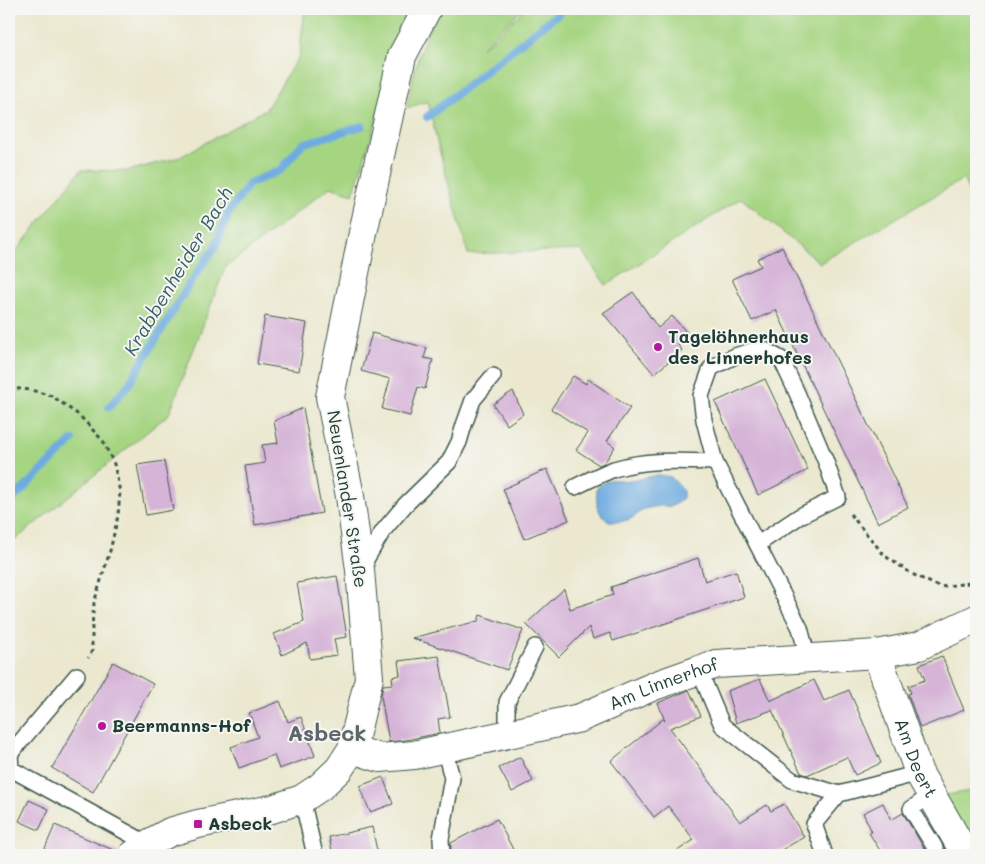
<svg xmlns="http://www.w3.org/2000/svg" width="985" height="864" font-family="Mali,sans-serif">
<style>
.green{fill:#a6d582;stroke:#62895b}
.water{fill:#6eace0;stroke:#46748a}
.lines{fill:none;stroke-linecap:round;stroke-linejoin:round}
.stream{stroke:#6eace0;stroke-width:8}
.building{fill:#d6b4d8}
.service-casing{stroke:#3e574b;stroke-width:18}
.minor-casing{stroke:#3e574b;stroke-width:30}
.path{stroke:#3e574b;stroke-width:3;stroke-dasharray:4 4;stroke-linecap:butt}
.service{stroke:#fff;stroke-width:15}
.minor{stroke:#fff;stroke-width:28}
.poi-dot{fill:#b5179e;stroke:#f6f6f2;stroke-width:2}
.labels{text-anchor:middle;stroke-width:4;stroke-linejoin:round;paint-order:stroke}
.poi-label{font-size:18px;font-weight:bold;fill:#1f3d34;stroke:#f6f6f2;text-anchor:start}
.street-label{font-size:18px;fill:#1f3d34;stroke:#f6f6f2}
.water-label{font-size:19px;font-style:italic;fill:#375e68;stroke:#f6f6f2}
.district-label{font-size:22px;font-weight:bold;fill:#5f676d;stroke:#f6f6f2}
</style>
<rect width="100%" height="100%" fill="#f6f6f2"/>
<filter id="ink" filterUnits="userSpaceOnUse"><feTurbulence type="fractalNoise" baseFrequency=".02" numOctaves="2"/><feDisplacementMap in="SourceGraphic" scale="10" xChannelSelector="R" yChannelSelector="G"/><feConvolveMatrix kernelMatrix="1 2 1 2 8 2 1 2 1" color-interpolation-filters="sRGB"/></filter>
<filter id="wash" filterUnits="userSpaceOnUse"><feTurbulence type="fractalNoise" baseFrequency=".0096" numOctaves="4" result="noise"/><feDisplacementMap in="SourceGraphic" scale="20" xChannelSelector="R" yChannelSelector="G"/><feGaussianBlur stdDeviation="1.12" result="paint"/><feColorMatrix in="noise" values="0 0 0 0 0 0 0 0 0 0 0 0 0 0 0 0 0 1.4 0 .05"/><feComposite in="paint" operator="in"/></filter>
<g filter="url(#wash)">
<rect width="100%" height="100%" fill="#ebe8cf"/>
<path class="green" d="M 305,9 L 412,9 L 353,194 L 330,187 L 225,268 L 169,414 L 9,545 L 9,260 L 81,170 L 128,171 L 180,157 L 266,109 L 299,56 Z
M 439,9 L 522,9 L 481,48 L 496,37 L 524,9 L 976,9 L 976,206 L 963,179 L 820,263 L 741,198 L 606,285 L 581,250 L 468,254 L 437,142 L 428,101 L 407,108 C 413,74 421,39 439,9 Z
M 976,790 L 976,855 L 941,796 Z"/>
<path class="water" d="M 659,475 L 671,477 L 683,490 L 683,498 C 680,500 677,504 674,505 C 669,508 664,505 659,506 C 654,507 649,508 644,509 C 639,511 637,516 632,518 C 605,530 594,513 597,488 C 613,473 618,483 635,480 C 643,478 650,476 659,475 Z"/>
<g class="lines">
<path class="stream" d="M 427,117 L 564,9
M 109,407 L 129,384 L 188,286 L 215,247 L 229,212 L 250,183 L 281,170 L 302,144 L 362,126
M 9,503 L 73,440"/>
</g>
<g id="blocks">
<path class="building" d="M 782,247 L 908,507 L 878,523 L 776,310 L 752,321 L 732,279 L 761,266 L 757,259 Z
M 633,292 L 658,328 L 672,316 L 689,335 L 678,345 L 682,350 L 654,374 L 603,313 Z
M 265,316 L 307,323 L 299,371 L 257,364 Z
M 372,333 L 427,348 L 424,358 L 433,360 L 425,389 L 418,387 L 410,416 L 382,409 L 390,379 L 361,371 Z
M 573,376 L 586,384 L 588,379 L 630,408 L 607,441 L 615,447 L 604,463 L 599,465 L 576,450 L 588,433 L 551,409 Z
M 765,379 L 808,470 L 758,495 L 715,402 Z
M 513,391 L 523,414 L 507,425 L 493,404 Z
M 303,408 L 322,513 L 255,525 L 245,466 L 265,463 L 262,445 L 278,443 L 274,421 Z
M 164,461 L 173,510 L 146,515 L 137,465 Z
M 547,469 L 569,520 L 524,539 L 503,489 Z
M 698,558 L 705,581 L 736,571 L 744,597 L 613,641 L 610,633 L 593,639 L 589,627 L 559,657 L 526,624 L 564,589 L 570,609 L 613,595 L 611,587 Z
M 337,576 L 347,637 L 334,639 L 337,655 L 310,659 L 307,643 L 282,655 L 274,634 L 304,622 L 297,583 Z
M 480,615 L 523,630 L 507,670 L 412,638 L 478,621 Z
M 439,656 L 450,717 L 438,719 L 440,733 L 406,740 L 389,742 L 381,696 L 383,685 L 393,684 L 392,677 L 400,675 L 398,661 Z
M 942,656 L 964,710 L 920,728 L 908,694 L 911,693 L 908,686 L 925,680 L 919,665 Z
M 113,662 L 153,684 L 93,792 L 52,768 Z
M 760,679 L 770,701 L 814,680 L 824,701 L 849,690 L 881,763 L 855,775 L 847,757 L 807,775 L 801,773 L 772,710 L 736,723 L 727,691 Z
M 689,690 L 701,716 L 670,728 L 740,822 L 767,805 L 771,811 L 784,804 L 804,837 L 773,855 L 671,855 L 694,840 L 668,806 L 654,817 L 611,761 L 663,719 L 665,721 L 658,703 Z
M 280,701 L 288,722 L 301,717 L 315,756 L 279,769 L 274,755 L 239,768 L 231,747 L 258,737 L 249,713 Z
M 520,757 L 533,781 L 512,792 L 499,768 Z
M 383,777 L 393,804 L 370,812 L 360,786 Z
M 29,800 L 49,809 L 39,830 L 19,821 Z
M 883,803 L 891,820 L 903,813 L 928,855 L 883,855 L 869,833 L 872,832 L 863,813 Z
M 497,819 L 516,855 L 451,855 L 451,843 Z
M 55,825 L 118,852 L 118,855 L 42,855 Z
M 372,827 L 378,855 L 333,855 L 329,837 Z"/>
</g>
</g>
<g filter="url(#ink)">
<use href="#blocks" fill-opacity="0" stroke="#3e574b" stroke-width="1"/>
<g class="lines">
<defs>
<path id="service" d="M 575,487 C 587,481 601,474 614,469 C 647,459 681,461 715,462
M 758,544 L 800,516 L 838,497 L 826,462 L 797,393 L 781,359 L 761,348 L 735,356 L 711,368 L 701,396 L 704,420 L 715,462 L 800,628 L 808,658
M 361,568 L 383,531 L 405,505 L 449,462 L 459,442 L 464,425 L 473,400 L 493,376
M 699,670 L 722,725 L 792,780 L 839,794
M 77,675 L 10,754 L 11,769 L 148,844
M 507,734 L 507,702 L 535,647
M 931,795 L 911,809 L 934,846 L 938,855
M 302,799 L 315,855
M 442,855 L 441,839 L 452,778 L 444,748
M 825,855 L 814,824 L 839,794 L 919,773"/>
<g id="minor">
<path id="s1" d="M 877,654 L 919,773 L 966,855"/>
<path id="s2" d="M 352,749 L 380,758 L 414,755 L 580,718 L 654,686 L 716,664 L 877,654 L 919,646 L 976,619"/>
<path d="M 133,855 L 148,844 L 170,832 L 198,824 L 272,809 L 302,799 L 320,787 L 339,769 L 352,749 L 369,678 L 360,570 L 350,496 L 330,397 L 363,233 L 402,56 L 427,9"/>
</g>
</defs>
<use href="#service" class="service-casing"/>
<use href="#minor" class="minor-casing"/>
<path class="path" d="M 9,388 L 31,390 L 52,396 L 80,416 L 103,441 L 114,464 L 120,492 L 118,516 L 110,551 L 94,603 L 92,627 L 92,651 L 88,658
M 850,514 L 885,556 L 912,574 L 940,587 L 976,582"/>
<use href="#service" class="service"/>
<use href="#minor" class="minor"/>
</g>
</g>
<g class="poi-dot">
<circle cx="658" cy="347" r="5"/>
<circle cx="102" cy="726" r="5"/>
<rect x="193" y="819" width="10" height="10" rx="2.5"/>
</g>
<g class="labels">
<g class="poi-label">
<text x="668" y="343">Tagelöhnerhaus<tspan x="668" dy="21">des Linnerhofes</tspan></text>
<text x="112" y="732">Beermanns-Hof</text>
<text x="208" y="830">Asbeck</text>
</g>
<g class="street-label">
<text transform="translate(347 499) rotate(81)" y="6">Neuenlander Straße</text>
<text dy="6" stroke="none"><textPath href="#s2" startOffset="324">Am Linnerhof</textPath></text>
<text dy="6" stroke="none"><textPath href="#s1" startOffset="111">Am Deert</textPath></text>
</g>
<g class="water-label">
<text transform="translate(178 271) rotate(-59)" y="7">Krabbenheider Bach</text>
</g>
<g class="district-label">
<text x="327" y="741">Asbeck</text>
</g>
</g>
<rect width="985" height="864" fill="none" stroke="#f6f6f2" stroke-width="30"/>
</svg>
